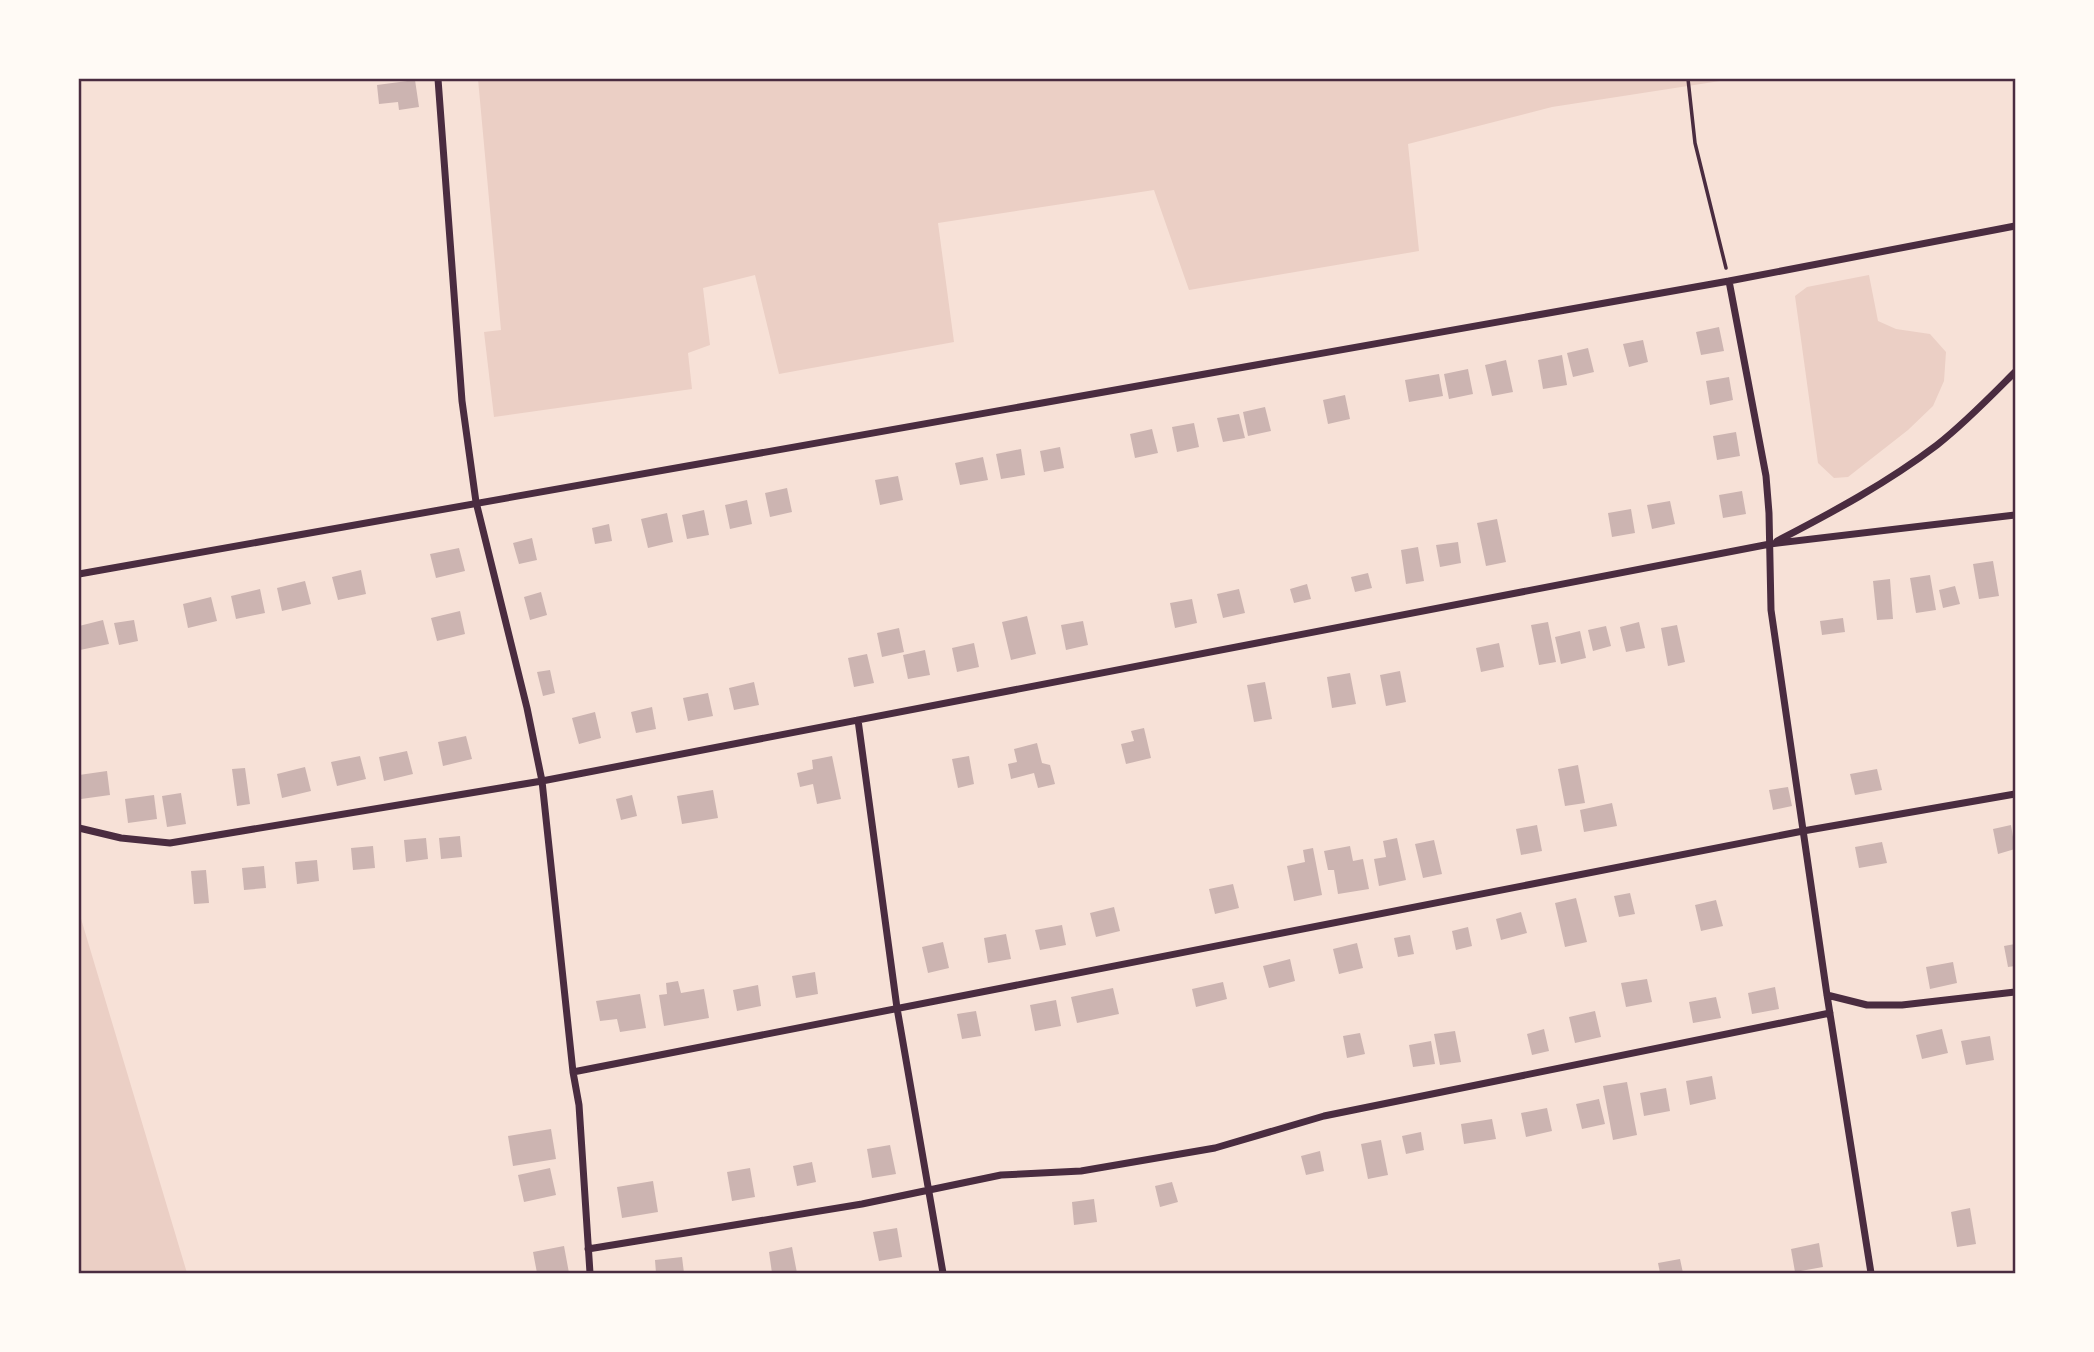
<svg xmlns="http://www.w3.org/2000/svg" width="2094" height="1352" font-family="Merriweather,serif">
<style>
.green{fill:#ebcfc5}
.building{fill:#ccb4b1}
.lines{fill:none;stroke-linecap:round;stroke-linejoin:round}
.path{stroke:#4a2c40;stroke-width:3.5}
.minor{stroke:#4a2c40;stroke-width:7}
.neatline{fill:none;stroke:#4a2c40;stroke-width:2.5}
</style>
<rect width="100%" height="100%" fill="#f7e1d7"/>
<path class="green" d="M 478,79 L 1733,79 L 1552,107 L 1408,144 L 1419,251 L 1189,290 L 1154,190 L 938,223 L 954,342 L 779,374 L 755,275 L 703,288 L 710,345 L 688,353 L 692,389 L 494,417 L 484,332 L 501,330 Z
M 1869,275 L 1878,321 L 1896,329 L 1930,334 L 1946,352 L 1944,381 L 1933,406 L 1908,430 L 1848,477 L 1834,478 L 1818,463 L 1795,296 L 1807,287 Z
M 79,912 L 187,1273 L 79,1273 Z"/>
<path class="building" d="M 415,80 L 419,107 L 399,110 L 398,102 L 379,104 L 377,85 Z
M 1719,327 L 1724,351 L 1701,355 L 1696,332 Z
M 1643,340 L 1648,362 L 1629,367 L 1623,344 Z
M 1588,348 L 1594,372 L 1573,377 L 1567,353 Z
M 1562,355 L 1567,385 L 1543,389 L 1538,360 Z
M 1506,360 L 1513,392 L 1492,396 L 1485,365 Z
M 1468,369 L 1473,394 L 1449,399 L 1444,374 Z
M 1439,374 L 1443,396 L 1409,402 L 1405,380 Z
M 1729,377 L 1733,400 L 1710,405 L 1706,381 Z
M 1345,395 L 1350,419 L 1328,424 L 1323,400 Z
M 1265,407 L 1271,431 L 1248,436 L 1243,412 Z
M 1239,414 L 1245,438 L 1223,442 L 1217,418 Z
M 1194,423 L 1199,447 L 1177,452 L 1172,427 Z
M 1152,429 L 1158,453 L 1135,458 L 1130,434 Z
M 1736,432 L 1740,456 L 1717,460 L 1713,436 Z
M 1060,447 L 1064,468 L 1044,472 L 1040,451 Z
M 1021,449 L 1025,475 L 1001,479 L 996,454 Z
M 983,457 L 988,480 L 960,485 L 955,463 Z
M 898,476 L 903,500 L 880,505 L 875,480 Z
M 787,488 L 792,512 L 770,517 L 765,493 Z
M 1742,491 L 1746,514 L 1723,518 L 1719,495 Z
M 747,500 L 752,524 L 730,529 L 725,505 Z
M 1670,501 L 1675,524 L 1652,529 L 1647,505 Z
M 1631,509 L 1635,533 L 1612,537 L 1608,513 Z
M 704,510 L 709,535 L 687,539 L 682,515 Z
M 667,513 L 673,542 L 648,548 L 641,519 Z
M 1497,519 L 1506,562 L 1486,566 L 1477,523 Z
M 609,524 L 612,541 L 595,544 L 592,528 Z
M 532,538 L 537,560 L 519,564 L 513,543 Z
M 1458,542 L 1461,563 L 1440,567 L 1436,545 Z
M 1418,547 L 1424,581 L 1406,584 L 1401,550 Z
M 459,548 L 465,571 L 436,578 L 430,554 Z
M 1993,561 L 1999,596 L 1979,599 L 1973,564 Z
M 361,570 L 366,594 L 338,600 L 332,577 Z
M 1368,573 L 1372,588 L 1355,592 L 1351,577 Z
M 1930,575 L 1936,610 L 1916,613 L 1910,578 Z
M 1890,579 L 1893,619 L 1877,620 L 1873,581 Z
M 305,581 L 311,604 L 282,611 L 277,588 Z
M 1307,584 L 1311,599 L 1294,603 L 1290,589 Z
M 1955,586 L 1960,604 L 1943,608 L 1939,590 Z
M 260,589 L 265,613 L 236,619 L 231,596 Z
M 1239,589 L 1245,613 L 1223,618 L 1217,594 Z
M 541,592 L 547,615 L 530,620 L 524,597 Z
M 211,597 L 217,621 L 188,628 L 183,604 Z
M 1192,599 L 1197,623 L 1175,628 L 1170,603 Z
M 460,611 L 465,634 L 437,641 L 431,618 Z
M 1027,616 L 1036,654 L 1011,660 L 1002,622 Z
M 1843,618 L 1845,632 L 1822,635 L 1820,621 Z
M 103,620 L 109,644 L 80,650 L 79,626 Z
M 134,620 L 138,641 L 119,645 L 114,623 Z
M 1083,621 L 1088,645 L 1066,650 L 1061,625 Z
M 1548,622 L 1556,662 L 1539,665 L 1531,625 Z
M 1639,622 L 1645,648 L 1626,652 L 1620,627 Z
M 1677,625 L 1685,662 L 1668,666 L 1661,628 Z
M 1606,626 L 1611,646 L 1593,651 L 1588,630 Z
M 899,628 L 904,652 L 882,657 L 877,633 Z
M 1580,631 L 1586,658 L 1561,664 L 1555,637 Z
M 974,643 L 979,667 L 957,672 L 952,648 Z
M 1499,643 L 1504,667 L 1481,672 L 1476,648 Z
M 925,650 L 930,675 L 908,679 L 903,655 Z
M 867,654 L 874,683 L 854,687 L 848,658 Z
M 550,670 L 555,693 L 543,696 L 537,672 Z
M 1400,671 L 1406,702 L 1386,706 L 1380,675 Z
M 1350,673 L 1356,704 L 1332,708 L 1327,677 Z
M 754,682 L 759,705 L 734,710 L 729,688 Z
M 1265,682 L 1272,719 L 1254,722 L 1247,685 Z
M 708,693 L 713,716 L 688,721 L 683,698 Z
M 652,707 L 656,729 L 636,733 L 631,712 Z
M 595,712 L 601,738 L 579,744 L 572,718 Z
M 1144,728 L 1151,758 L 1126,764 L 1121,744 L 1134,741 L 1131,731 Z
M 466,736 L 472,759 L 443,766 L 438,742 Z
M 1037,743 L 1042,763 L 1050,765 L 1055,784 L 1038,788 L 1034,773 L 1011,779 L 1008,764 L 1017,762 L 1014,749 Z
M 407,751 L 413,774 L 384,781 L 379,757 Z
M 360,756 L 366,779 L 337,786 L 331,762 Z
M 832,756 L 841,799 L 817,804 L 813,784 L 800,787 L 797,773 L 813,769 L 812,760 Z
M 969,756 L 974,784 L 958,788 L 952,759 Z
M 1578,765 L 1585,803 L 1565,806 L 1558,769 Z
M 305,767 L 311,791 L 282,798 L 277,774 Z
M 245,768 L 250,804 L 237,806 L 232,769 Z
M 1877,769 L 1882,790 L 1855,795 L 1850,774 Z
M 107,771 L 110,795 L 81,799 L 79,775 Z
M 1788,787 L 1792,806 L 1773,810 L 1769,790 Z
M 713,790 L 718,818 L 682,824 L 677,796 Z
M 181,793 L 186,824 L 167,827 L 162,796 Z
M 154,795 L 157,819 L 128,823 L 125,799 Z
M 632,795 L 637,816 L 621,820 L 616,799 Z
M 1612,803 L 1617,826 L 1584,832 L 1580,810 Z
M 1537,825 L 1542,851 L 1521,855 L 1516,829 Z
M 2011,825 L 2015,849 L 1998,854 L 1993,829 Z
M 460,836 L 462,857 L 441,859 L 439,838 Z
M 426,838 L 428,859 L 406,862 L 404,840 Z
M 1397,838 L 1406,880 L 1379,886 L 1374,859 L 1386,857 L 1383,841 Z
M 1434,840 L 1442,874 L 1423,878 L 1415,844 Z
M 1882,842 L 1887,863 L 1859,868 L 1855,847 Z
M 373,846 L 375,868 L 353,870 L 351,848 Z
M 1350,846 L 1353,861 L 1363,859 L 1369,889 L 1338,894 L 1334,870 L 1328,870 L 1324,851 Z
M 1313,848 L 1322,895 L 1294,901 L 1287,866 L 1305,862 L 1303,850 Z
M 317,860 L 319,881 L 297,884 L 295,862 Z
M 264,866 L 266,888 L 244,890 L 242,868 Z
M 206,870 L 209,903 L 194,904 L 191,871 Z
M 1233,884 L 1239,908 L 1215,914 L 1209,889 Z
M 1630,893 L 1635,914 L 1619,917 L 1614,896 Z
M 1576,898 L 1587,942 L 1565,947 L 1555,903 Z
M 1716,900 L 1723,926 L 1701,931 L 1695,905 Z
M 1114,907 L 1120,931 L 1096,937 L 1090,913 Z
M 1521,912 L 1527,933 L 1501,940 L 1496,919 Z
M 1062,925 L 1066,945 L 1040,950 L 1035,930 Z
M 1468,927 L 1472,946 L 1456,950 L 1452,931 Z
M 1006,934 L 1011,959 L 988,963 L 984,938 Z
M 1410,935 L 1414,954 L 1398,957 L 1394,938 Z
M 943,942 L 949,968 L 928,973 L 922,947 Z
M 1357,943 L 1363,968 L 1339,974 L 1333,949 Z
M 2015,944 L 2015,966 L 2008,967 L 2004,946 Z
M 1290,959 L 1295,981 L 1269,988 L 1263,966 Z
M 1953,962 L 1957,983 L 1930,989 L 1926,967 Z
M 815,972 L 818,994 L 796,998 L 792,976 Z
M 1647,979 L 1652,1002 L 1626,1007 L 1621,983 Z
M 678,981 L 681,993 L 704,989 L 709,1018 L 664,1026 L 659,995 L 667,994 L 666,983 Z
M 1223,982 L 1227,999 L 1196,1007 L 1192,989 Z
M 758,985 L 761,1006 L 737,1011 L 733,990 Z
M 1775,987 L 1779,1009 L 1752,1014 L 1748,993 Z
M 1113,988 L 1119,1014 L 1077,1023 L 1071,997 Z
M 640,994 L 646,1028 L 620,1032 L 617,1019 L 600,1021 L 596,1001 Z
M 1716,997 L 1721,1018 L 1693,1023 L 1689,1002 Z
M 1056,1000 L 1061,1026 L 1035,1031 L 1030,1005 Z
M 976,1011 L 981,1036 L 962,1039 L 957,1014 Z
M 1595,1011 L 1601,1037 L 1575,1043 L 1569,1017 Z
M 1544,1029 L 1549,1051 L 1532,1055 L 1527,1034 Z
M 1942,1029 L 1948,1053 L 1922,1059 L 1916,1035 Z
M 1455,1031 L 1461,1062 L 1440,1065 L 1434,1034 Z
M 1360,1033 L 1365,1054 L 1347,1058 L 1343,1036 Z
M 1990,1036 L 1994,1060 L 1966,1065 L 1961,1041 Z
M 1431,1041 L 1435,1064 L 1413,1067 L 1409,1045 Z
M 1712,1076 L 1716,1099 L 1690,1105 L 1686,1081 Z
M 1627,1082 L 1637,1135 L 1613,1140 L 1603,1086 Z
M 1666,1088 L 1670,1111 L 1644,1116 L 1640,1093 Z
M 1599,1099 L 1605,1124 L 1582,1129 L 1576,1104 Z
M 1547,1108 L 1552,1131 L 1526,1137 L 1521,1113 Z
M 1492,1119 L 1496,1139 L 1464,1144 L 1461,1124 Z
M 551,1129 L 556,1159 L 513,1166 L 508,1136 Z
M 1421,1132 L 1424,1150 L 1406,1154 L 1402,1136 Z
M 1381,1140 L 1388,1175 L 1368,1179 L 1361,1144 Z
M 890,1145 L 896,1174 L 872,1178 L 867,1149 Z
M 1320,1151 L 1324,1171 L 1306,1175 L 1301,1156 Z
M 812,1162 L 816,1182 L 797,1186 L 793,1166 Z
M 550,1168 L 556,1195 L 524,1202 L 518,1175 Z
M 750,1168 L 755,1197 L 732,1201 L 727,1172 Z
M 653,1181 L 658,1212 L 622,1218 L 617,1187 Z
M 1172,1182 L 1178,1202 L 1160,1207 L 1155,1186 Z
M 1094,1199 L 1097,1222 L 1074,1225 L 1072,1202 Z
M 1970,1208 L 1976,1244 L 1957,1247 L 1951,1212 Z
M 897,1228 L 902,1257 L 879,1261 L 873,1232 Z
M 1819,1243 L 1823,1267 L 1795,1272 L 1791,1249 Z
M 564,1246 L 569,1273 L 537,1273 L 533,1252 Z
M 792,1247 L 797,1273 L 772,1273 L 769,1252 Z
M 682,1257 L 684,1273 L 656,1273 L 655,1260 Z
M 1680,1259 L 1683,1273 L 1660,1273 L 1658,1263 Z"/>
<g class="lines">
<path class="path" d="M 1688,79 L 1695,143 L 1726,268"/>
<path class="minor" d="M 438,79 L 462,401 L 476,502 L 527,708 L 542,781 L 573,1072 L 579,1105 L 590,1273
M 1729,281 L 1766,476 L 1769,513 L 1771,610 L 1827,995 L 1871,1273
M 1777,541 C 1833,512 1887,483 1937,445 C 1965,423 1990,397 2015,372
M 79,574 L 1729,281 L 2015,226
M 858,720 L 897,1008 L 943,1273
M 79,828 L 121,838 L 170,843 L 542,781 L 1770,544 L 2015,515
M 1827,995 L 1867,1005 L 1902,1005 L 2015,992
M 573,1072 L 1803,831 L 2015,794
M 588,1249 L 862,1204 L 1001,1175 L 1081,1171 L 1215,1148 L 1324,1116 L 1830,1013"/>
</g>
<rect width="2094" height="1352" fill="none" stroke="#fffaf5" stroke-width="161"/>
<rect x="80" y="80" width="1934" height="1192" class="neatline"/>
</svg>
